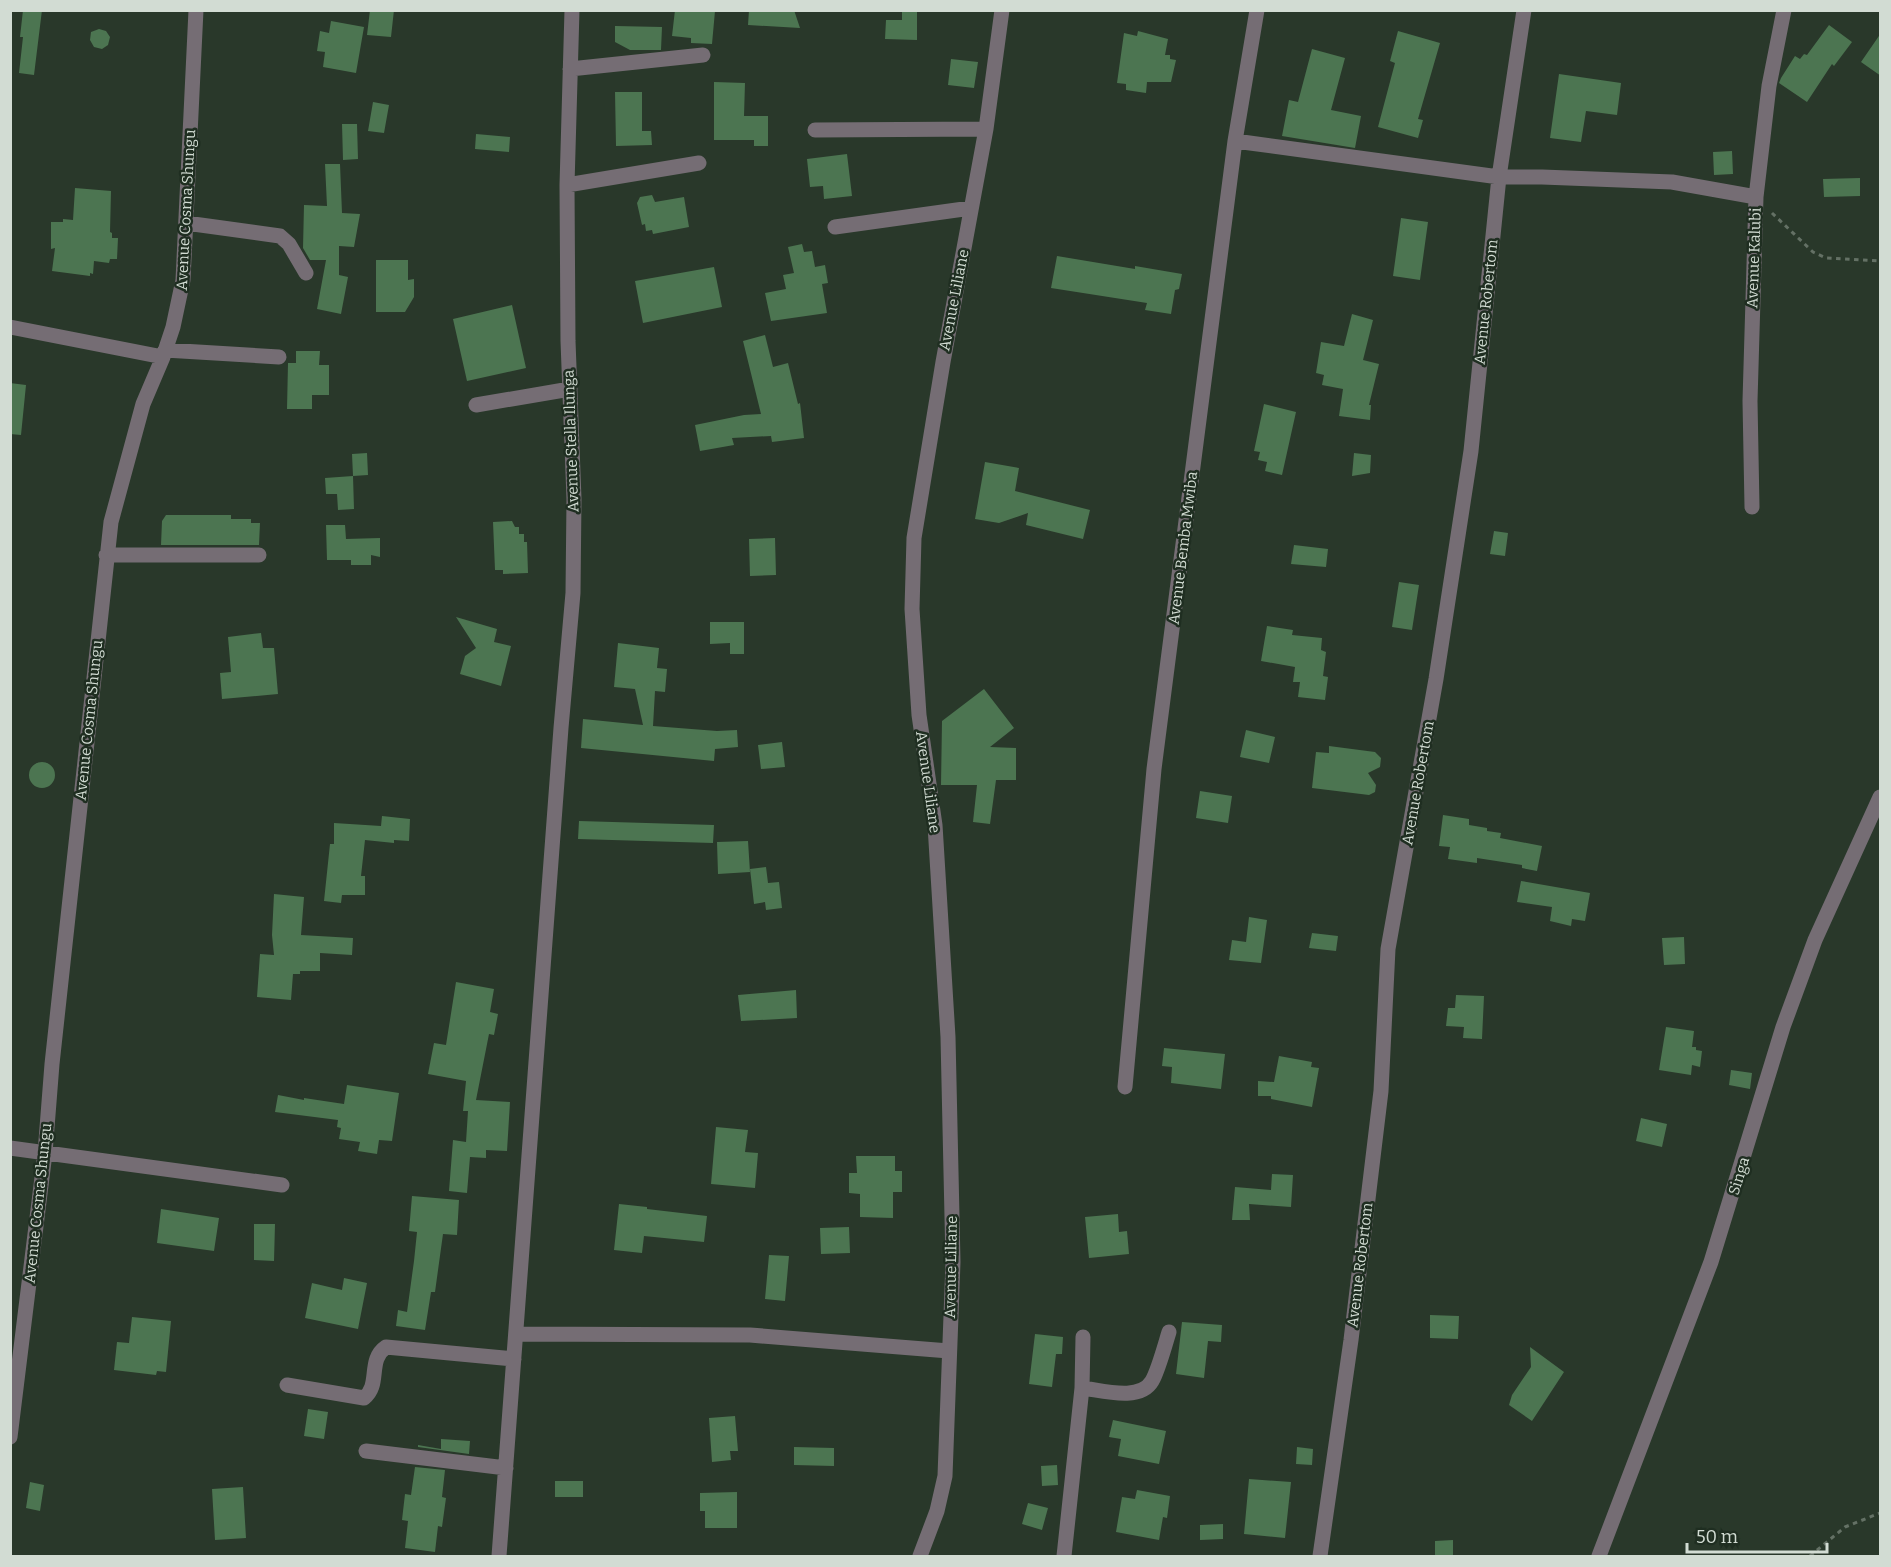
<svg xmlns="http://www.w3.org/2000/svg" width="1891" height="1567" font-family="Bitter,serif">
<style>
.building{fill:#4c7551}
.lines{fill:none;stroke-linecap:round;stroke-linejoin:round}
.path{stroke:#647165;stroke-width:3;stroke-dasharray:4.5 4.5;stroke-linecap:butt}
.minor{stroke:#756d74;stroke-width:15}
.labels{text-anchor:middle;stroke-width:5;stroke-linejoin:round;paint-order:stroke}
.street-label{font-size:15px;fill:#d2dcd3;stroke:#1f2e21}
</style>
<rect width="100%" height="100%" fill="#29382a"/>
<path class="building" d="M 23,10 L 42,10 L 34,75 L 19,73 L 23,37 L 20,37 Z
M 370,10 L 394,10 L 391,37 L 367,35 Z
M 675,10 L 715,11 L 712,44 L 691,43 L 691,38 L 672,36 Z
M 749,10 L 794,10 L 800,28 L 748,25 Z
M 902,10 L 917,10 L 917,40 L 885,39 L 886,20 L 902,20 Z
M 331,21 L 364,27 L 356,73 L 323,67 L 325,52 L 317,51 L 320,31 L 329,33 Z
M 1829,25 L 1852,42 L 1834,66 L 1832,64 L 1807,102 L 1779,83 L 1781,78 L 1795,56 L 1800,59 L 1804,54 L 1807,55 Z
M 615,26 L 662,27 L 661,50 L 630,50 L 615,42 Z
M 99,29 L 106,31 L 110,37 L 108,45 L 102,49 L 94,47 L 90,40 L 91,32 Z
M 1138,31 L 1168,39 L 1165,55 L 1170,55 L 1170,59 L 1176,60 L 1171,82 L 1147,82 L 1146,93 L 1126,90 L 1126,84 L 1117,83 L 1124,33 L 1137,36 Z
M 1398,31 L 1440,43 L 1418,119 L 1423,120 L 1418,138 L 1378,127 L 1395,63 L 1390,61 Z
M 1881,33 L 1881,76 L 1861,62 Z
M 1312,49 L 1345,58 L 1331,110 L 1361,116 L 1355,148 L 1282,136 L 1289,100 L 1298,102 Z
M 951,59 L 978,62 L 974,88 L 948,85 Z
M 1559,74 L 1621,83 L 1617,115 L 1586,111 L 1581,142 L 1550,138 Z
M 714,82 L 745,83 L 744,116 L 768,116 L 768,146 L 754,146 L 754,140 L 714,140 Z
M 615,92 L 642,92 L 642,131 L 651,131 L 652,145 L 616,146 Z
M 373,102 L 389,105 L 384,133 L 368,131 Z
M 342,124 L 357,124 L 358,159 L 343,160 Z
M 476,134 L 510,137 L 509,152 L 475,149 Z
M 1732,151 L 1733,174 L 1714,175 L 1713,152 Z
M 847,154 L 852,196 L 824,199 L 823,186 L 810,187 L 807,159 Z
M 325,164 L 340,164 L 342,213 L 360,214 L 354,247 L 339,246 L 339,275 L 348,277 L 341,314 L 317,309 L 326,260 L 310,260 L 303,248 L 304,205 L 327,206 Z
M 1860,178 L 1860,196 L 1824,197 L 1823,179 Z
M 75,188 L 111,191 L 110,232 L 112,233 L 112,238 L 118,238 L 117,259 L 110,259 L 109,263 L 94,261 L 93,274 L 90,273 L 90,276 L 52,271 L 55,248 L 51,249 L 51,222 L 63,222 L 63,219 L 73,220 Z
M 652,195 L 655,202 L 684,197 L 689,227 L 653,234 L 652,230 L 646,231 L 645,224 L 642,225 L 637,203 L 640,197 Z
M 1401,218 L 1428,222 L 1420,280 L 1393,276 Z
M 802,244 L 804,252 L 812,251 L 815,267 L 825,265 L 828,283 L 822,284 L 827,313 L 771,321 L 765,293 L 786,289 L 783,275 L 794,273 L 788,247 Z
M 1057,256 L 1135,269 L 1135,266 L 1182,274 L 1179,289 L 1175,290 L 1171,314 L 1145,310 L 1147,303 L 1051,288 Z
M 376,260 L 408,260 L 408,280 L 414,279 L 414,297 L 405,312 L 376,312 Z
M 714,267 L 722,307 L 643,323 L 635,281 Z
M 512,305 L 526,368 L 467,381 L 453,319 Z
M 1352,314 L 1373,320 L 1363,360 L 1379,364 L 1369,405 L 1371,405 L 1370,420 L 1339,416 L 1343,389 L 1322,385 L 1324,375 L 1316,373 L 1321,342 L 1344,346 Z
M 765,335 L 773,367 L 788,363 L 798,404 L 800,403 L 804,438 L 772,442 L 771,436 L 732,438 L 734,445 L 700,451 L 695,425 L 744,415 L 761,414 L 743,341 Z
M 296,351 L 320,351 L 319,365 L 329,365 L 329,395 L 312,395 L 312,409 L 287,409 L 288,363 L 296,363 Z
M 10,383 L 26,385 L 21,435 L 10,434 Z
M 1264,404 L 1296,412 L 1282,475 L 1265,471 L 1267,462 L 1258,460 L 1260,452 L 1254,451 Z
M 367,453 L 368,475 L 353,476 L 352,454 Z
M 1354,453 L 1371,455 L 1370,473 L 1352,476 Z
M 985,462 L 1019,468 L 1015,491 L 1090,510 L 1083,539 L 1026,525 L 1028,513 L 999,523 L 975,519 Z
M 353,476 L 354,509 L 338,510 L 337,494 L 326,494 L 325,478 Z
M 166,515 L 231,515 L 231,519 L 251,519 L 251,523 L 260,523 L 259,545 L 161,545 L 162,521 Z
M 512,521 L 515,527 L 519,527 L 519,534 L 524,534 L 524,542 L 527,542 L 528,573 L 503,574 L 503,570 L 495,570 L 493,522 Z
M 326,525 L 345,525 L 346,539 L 380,538 L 380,557 L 371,555 L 371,565 L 351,565 L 351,560 L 327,560 Z
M 1494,531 L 1508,533 L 1505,556 L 1490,554 Z
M 775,538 L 776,575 L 750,576 L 749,539 Z
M 1294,545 L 1328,549 L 1326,567 L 1291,564 Z
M 1399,582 L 1419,585 L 1412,630 L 1392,627 Z
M 456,617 L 497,629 L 494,642 L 511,646 L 501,686 L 460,674 L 465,656 L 476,648 Z
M 710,622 L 744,622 L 744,654 L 730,654 L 730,643 L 710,644 Z
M 1267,626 L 1293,630 L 1292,635 L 1322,638 L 1321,650 L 1326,652 L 1323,676 L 1328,677 L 1325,700 L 1298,697 L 1300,682 L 1293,682 L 1295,667 L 1261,661 Z
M 261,633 L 263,648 L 274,648 L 278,694 L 222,699 L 220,673 L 231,672 L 228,637 Z
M 618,643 L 659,648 L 657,668 L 667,669 L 665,692 L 655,691 L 653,726 L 717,731 L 737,730 L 738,747 L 715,749 L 714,761 L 581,748 L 583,719 L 643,725 L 635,689 L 614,687 Z
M 984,689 L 1014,728 L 990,747 L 1016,748 L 1016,780 L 996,780 L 990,824 L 973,822 L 977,785 L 941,785 L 942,721 Z
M 1246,730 L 1275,737 L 1269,763 L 1240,757 Z
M 782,742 L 785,767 L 761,769 L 758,745 Z
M 1329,746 L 1375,752 L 1381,758 L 1380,767 L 1368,773 L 1376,785 L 1375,792 L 1369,795 L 1312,788 L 1316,752 L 1329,753 Z
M29 775a13 13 0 1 1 26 0a13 13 0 1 1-26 0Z
M 1200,791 L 1232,796 L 1228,823 L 1196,818 Z
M 1443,815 L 1469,819 L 1469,825 L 1487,828 L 1487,831 L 1501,833 L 1500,838 L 1542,846 L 1537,871 L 1522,868 L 1522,865 L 1477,858 L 1477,863 L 1448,859 L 1450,847 L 1439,846 Z
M 382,816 L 410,819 L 409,841 L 394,840 L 394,843 L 365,840 L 361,876 L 365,876 L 365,895 L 342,895 L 341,903 L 324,901 L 330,844 L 334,844 L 334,823 L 381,826 Z
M 579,821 L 714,825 L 713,843 L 578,839 Z
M 748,841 L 750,872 L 718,874 L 717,842 Z
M 766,867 L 768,883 L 779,882 L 782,908 L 766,910 L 765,902 L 754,904 L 750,869 Z
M 1521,881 L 1590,893 L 1585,921 L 1572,919 L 1571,926 L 1550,921 L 1552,907 L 1517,902 Z
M 274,894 L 304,897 L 301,935 L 353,938 L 352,955 L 320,953 L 320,971 L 300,971 L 300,974 L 293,974 L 291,1000 L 257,997 L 260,954 L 274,955 L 272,935 Z
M 1249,917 L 1267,920 L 1261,963 L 1229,960 L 1232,940 L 1246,942 Z
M 1312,933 L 1338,936 L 1336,951 L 1309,948 Z
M 1684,937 L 1685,964 L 1664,965 L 1662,938 Z
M 456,982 L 494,989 L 490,1012 L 498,1014 L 494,1035 L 489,1034 L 476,1100 L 510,1102 L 507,1151 L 486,1150 L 486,1158 L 470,1157 L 467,1193 L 449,1191 L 453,1140 L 466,1142 L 468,1111 L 463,1111 L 466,1081 L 428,1074 L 434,1043 L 446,1045 Z
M 796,990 L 797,1018 L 741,1021 L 738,995 Z
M 1456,995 L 1484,996 L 1482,1039 L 1463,1038 L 1464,1027 L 1446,1026 L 1448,1008 L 1455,1008 Z
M 1666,1027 L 1694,1031 L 1692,1047 L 1696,1047 L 1696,1050 L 1702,1051 L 1700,1067 L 1692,1065 L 1691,1075 L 1659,1070 Z
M 1164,1048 L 1225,1054 L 1221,1089 L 1171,1083 L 1172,1067 L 1162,1066 Z
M 1279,1056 L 1312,1062 L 1311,1067 L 1319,1068 L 1312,1107 L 1271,1099 L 1271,1096 L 1258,1096 L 1258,1081 L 1274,1082 Z
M 1731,1070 L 1752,1073 L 1750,1089 L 1729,1085 Z
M 347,1085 L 399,1093 L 392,1141 L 379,1140 L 377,1154 L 358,1151 L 360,1142 L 339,1139 L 341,1128 L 337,1127 L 338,1120 L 275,1112 L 278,1095 L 304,1100 L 304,1098 L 344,1104 Z
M 1641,1118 L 1667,1124 L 1662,1147 L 1636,1141 Z
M 716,1127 L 748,1130 L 745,1152 L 758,1153 L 755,1188 L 711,1184 Z
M 856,1156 L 895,1156 L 895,1171 L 902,1171 L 902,1192 L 893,1192 L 893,1218 L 860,1217 L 860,1194 L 849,1193 L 849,1173 L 857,1173 Z
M 1272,1174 L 1293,1175 L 1291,1207 L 1249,1204 L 1250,1220 L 1232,1220 L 1235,1187 L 1271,1190 Z
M 412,1196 L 459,1200 L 457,1235 L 443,1234 L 435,1292 L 431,1292 L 425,1330 L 396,1326 L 398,1310 L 407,1312 L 414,1261 L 417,1232 L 409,1231 Z
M 619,1204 L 647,1207 L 647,1209 L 707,1216 L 704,1242 L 644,1236 L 642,1253 L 614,1250 Z
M 161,1209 L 219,1218 L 214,1251 L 157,1243 Z
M 1118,1214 L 1119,1232 L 1127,1231 L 1129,1254 L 1089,1258 L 1085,1217 Z
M 254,1224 L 275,1224 L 274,1261 L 254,1260 Z
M 849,1227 L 850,1253 L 821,1254 L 820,1228 Z
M 769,1255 L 789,1256 L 785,1301 L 765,1299 Z
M 344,1278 L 367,1283 L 358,1329 L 305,1318 L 312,1283 L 342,1290 Z
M 1430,1315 L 1459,1316 L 1458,1339 L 1430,1338 Z
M 132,1317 L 171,1321 L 166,1372 L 157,1371 L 156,1375 L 114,1370 L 117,1342 L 129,1343 Z
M 1182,1322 L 1222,1325 L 1221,1342 L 1208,1341 L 1204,1378 L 1176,1374 Z
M 1035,1334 L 1063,1337 L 1062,1354 L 1056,1354 L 1052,1387 L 1029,1384 Z
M 1530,1347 L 1564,1372 L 1532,1421 L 1509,1405 L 1512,1395 L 1531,1367 Z
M 308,1409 L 328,1412 L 324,1439 L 304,1436 Z
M 735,1416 L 738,1451 L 730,1451 L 731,1460 L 712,1462 L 709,1418 Z
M 1113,1420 L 1166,1431 L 1159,1464 L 1118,1456 L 1121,1439 L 1109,1437 Z
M 441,1439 L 470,1441 L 469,1454 L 418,1447 L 418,1445 L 441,1449 Z
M 794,1447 L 834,1448 L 834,1466 L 794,1465 Z
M 1297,1447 L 1313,1449 L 1312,1465 L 1296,1464 Z
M 1057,1465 L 1058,1485 L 1042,1486 L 1041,1466 Z
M 415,1467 L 445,1470 L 442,1497 L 446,1498 L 442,1527 L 438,1526 L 435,1552 L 405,1548 L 408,1521 L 402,1520 L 405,1494 L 411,1495 Z
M 1249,1479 L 1291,1482 L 1285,1538 L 1244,1534 Z
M 555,1481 L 583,1481 L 583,1497 L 555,1497 Z
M 30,1482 L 44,1485 L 40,1511 L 26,1508 Z
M 243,1487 L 246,1538 L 215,1540 L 212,1489 Z
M 1137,1490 L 1170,1496 L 1167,1518 L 1163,1517 L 1159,1540 L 1116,1532 L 1122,1497 L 1135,1499 Z
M 737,1492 L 737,1528 L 705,1528 L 705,1511 L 700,1511 L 700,1493 Z
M 1028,1503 L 1048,1508 L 1042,1530 L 1022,1524 Z
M 1223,1524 L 1223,1539 L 1200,1540 L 1200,1525 Z
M 1453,1540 L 1453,1557 L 1435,1557 L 1435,1541 Z"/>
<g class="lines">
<path class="path" d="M 1772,213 L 1813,252 L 1826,258 L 1880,261
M 1810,1556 L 1845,1527 L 1880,1513"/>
<path class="minor" d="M 570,69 L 703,55
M 815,130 L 986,129
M 1235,141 L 1499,177 L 1542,177 L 1672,182 L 1756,197
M 567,185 L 699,163
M 186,223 L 280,236 L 289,244 L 306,273
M 835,227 L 971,208
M 10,327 L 163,357
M 165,350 L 279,357
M 476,405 L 570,389
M 1752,507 L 1750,401 L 1756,197 L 1769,86 L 1784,10
M 106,555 L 259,555
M 1125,1087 L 1154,769 L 1235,141 L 1257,10
M 10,1148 L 282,1185
M 516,1334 L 750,1335 L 949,1351
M 287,1385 L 364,1398 C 381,1385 367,1360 386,1347 L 514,1359
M 1082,1388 C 1101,1390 1140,1402 1152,1381 C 1158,1371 1165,1345 1169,1332
M 10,1437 L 45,1153 L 52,1064 L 111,522 L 143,404 L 163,357 L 173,327 L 183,280 L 196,10
M 366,1451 L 506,1468
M 499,1556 L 561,728 L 573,593 L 574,499 L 568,341 L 567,185 L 572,10
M 920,1556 L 937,1511 L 945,1476 L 953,1262 L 948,1037 L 935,825 L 919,715 L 912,609 L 914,538 L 943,362 L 986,129 L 1002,10
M 1064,1556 L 1082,1388 L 1083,1337
M 1320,1556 L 1351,1340 L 1381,1091 L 1388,949 L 1436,679 L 1471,451 L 1499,177 L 1524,10
M 1599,1556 L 1711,1262 L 1783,1027 L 1815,940 L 1880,797"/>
</g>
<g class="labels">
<g class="street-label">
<text transform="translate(186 210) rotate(-87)" y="5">Avenue Cosma Shungu</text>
<text transform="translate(1754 258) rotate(-88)" y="5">Avenue Kalubi</text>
<text transform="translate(954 300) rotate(-79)" y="5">Avenue Liliane</text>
<text transform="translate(1486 302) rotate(-84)" y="5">Avenue Robertom</text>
<text transform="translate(571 441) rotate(-92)" y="5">Avenue Stella Ilunga</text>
<text transform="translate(1183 548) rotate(-83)" y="5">Avenue Bemba Mwiba</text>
<text transform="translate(89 720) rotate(-84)" y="5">Avenue Cosma Shungu</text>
<text transform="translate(928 782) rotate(82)" y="5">Avenue Liliane</text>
<text transform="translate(1418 783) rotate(-80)" y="5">Avenue Robertom</text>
<text transform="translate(1739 1176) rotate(-73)" y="5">Singa</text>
<text transform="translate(38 1203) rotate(-84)" y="5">Avenue Cosma Shungu</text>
<text transform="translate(1360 1265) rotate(-83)" y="5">Avenue Robertom</text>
<text transform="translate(951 1267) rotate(-89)" y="5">Avenue Liliane</text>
</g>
</g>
<rect width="1891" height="1567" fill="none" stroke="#d2dcd3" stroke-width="24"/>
<path d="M1687 1543v9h140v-9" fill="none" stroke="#d2dcd3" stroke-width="3"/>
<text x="1696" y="1543" font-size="18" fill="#d2dcd3" stroke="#1f2e21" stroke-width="4.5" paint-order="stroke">50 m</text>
</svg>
